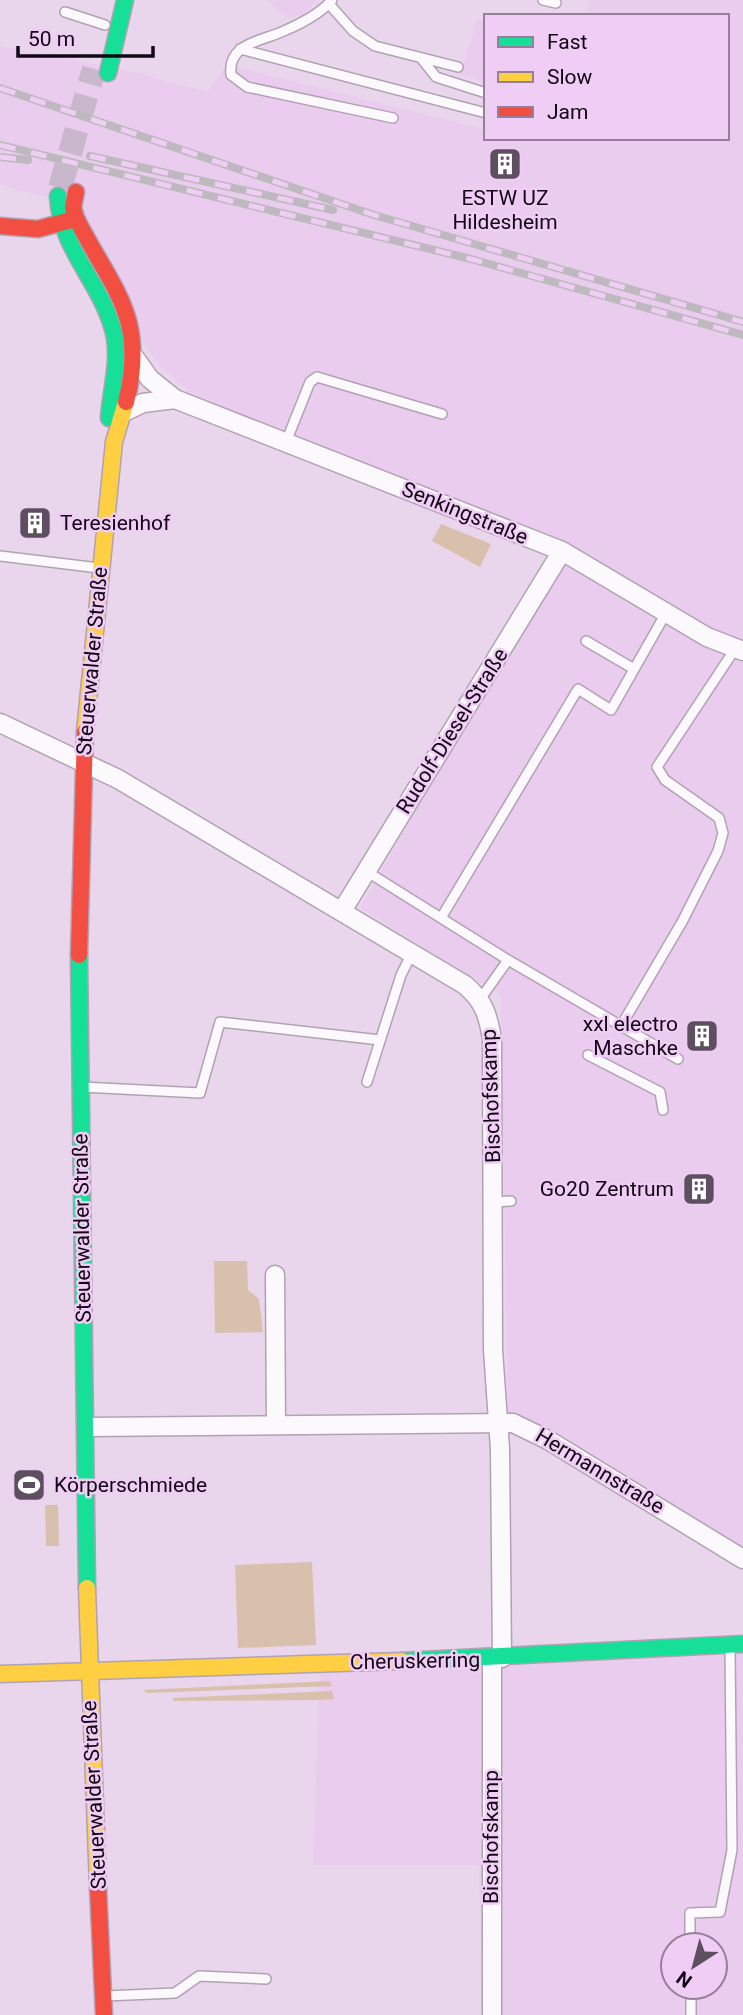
<svg xmlns="http://www.w3.org/2000/svg" width="743" height="2015" font-family="Roboto,sans-serif">
<style>
.built{fill:#eaccef;fill-rule:evenodd}
.green{fill:#d8c0ad}
.lines{fill:none;stroke-linecap:round;stroke-linejoin:round}
.secondary-tunnel{stroke:#c9b7cc;stroke-width:24;stroke-dasharray:24 12;stroke-linecap:butt}
.lane-casing{stroke:#b1a2b3;stroke-width:12}
.street-casing{stroke:#b1a2b3;stroke-width:21}
.fast-casing{stroke:#b1a2b3;stroke-width:19}
.slow-casing{stroke:#b1a2b3;stroke-width:19}
.jam-casing{stroke:#b1a2b3;stroke-width:19}
.lane{stroke:#fcf9fc;stroke-width:9}
.street{stroke:#fcf9fc;stroke-width:18}
.fast{stroke:#16e098;stroke-width:16}
.slow{stroke:#ffcf43;stroke-width:16}
.jam{stroke:#f24e42;stroke-width:16}
.rail-casing{stroke:#beb9be;stroke-width:8}
.rail{stroke:#f0cdf5;stroke-width:5;stroke-dasharray:16;stroke-linecap:butt}
.labels{text-anchor:middle;stroke-width:5;stroke-linejoin:round;paint-order:stroke}
.poi-label{font-size:21px;fill:#120714;stroke:#f0cdf5;text-anchor:start}
.street-label{font-size:21px;fill:#120714;stroke:#f0cdf5}
</style>
<rect width="100%" height="100%" fill="#e9d6ec"/>
<path class="built" d="M 267,0 L 316,0 L 305,13 L 289,19 Z
M 590,0 L 743,0 L 743,1557 L 508,1416 L 501,995 L 360,908 L 561,553 L 190,392 L 160,367 L 139,336 L 73,204 L 0,185 L 0,46 L 121,69 L 208,92 L 226,65 L 486,130 L 486,138 L 727,138 L 727,16 L 586,16 Z
M 477,19 L 486,21 L 486,83 L 461,75 Z
M 743,1649 L 743,2015 L 482,2015 L 479,1865 L 313,1865 L 320,1663 ZM 673,1945 L 715,1945 L 715,1987 L 673,1987 Z"/>
<path class="green" d="M 441,524 L 491,544 L 480,567 L 432,541 Z
M 214,1261 L 247,1261 L 248,1290 L 259,1299 L 263,1332 L 215,1333 Z
M 45,1505 L 58,1505 L 59,1546 L 46,1546 Z
M 312,1562 L 316,1645 L 238,1648 L 235,1565 Z
M 330,1681 L 332,1686 L 147,1693 L 143,1690 Z
M 332,1691 L 334,1699 L 317,1700 L 173,1701 L 173,1698 Z"/>
<g class="lines">
<path class="secondary-tunnel" d="M 60,188 L 94,69"/>
<defs>
<path id="lane" d="M 332,0 C 321,13 302,23 286,30 C 264,41 227,42 231,75 L 247,87 L 393,118
M 543,0 L 556,3
M 329,4 L 353,31 L 375,46 L 458,67
M 65,12 L 105,25
M 240,49 L 486,113
M 421,58 L 436,77 L 486,93
M 286,442 L 310,382 L 317,377 L 442,414
M 0,556 L 99,568
M 586,641 L 634,669
M 366,871 L 508,960 L 481,998
M 441,918 L 578,689 L 611,710 L 666,613
M 508,960 L 678,1059
M 621,1026 L 682,922 L 718,851 L 723,833 L 719,818 L 665,780 L 657,767 L 735,649
M 588,1055 L 660,1092 L 663,1110
M 367,1082 L 401,975 L 412,953
M 82,1087 L 200,1093 L 220,1022 L 380,1040
M 494,1202 L 511,1201
M 690,1945 L 690,1913 L 720,1912 L 732,1850 L 730,1647
M 691,1987 L 691,2015
M 105,1996 L 175,1993 L 199,1976 L 266,1979"/>
<path id="street" d="M 175,399 L 562,551 L 707,637 L 743,651
M 124,412 L 143,403 L 175,399 L 150,379 L 135,358
M 0,723 L 118,779 L 465,985 C 484,1001 488,1015 492,1039 L 493,1350 L 500,1449 L 502,1658
M 342,911 L 562,551
M 275,1275 L 276,1425
M 87,1427 L 513,1423 L 548,1440 L 743,1559
M 492,1659 L 492,2015"/>
<path id="fast" d="M 108,73 L 125,0
M 58,196 C 60,247 98,279 112,326 C 122,355 111,388 109,418
M 79,955 L 87,1588
M 402,1661 L 743,1644"/>
<path id="slow" d="M 85,732 L 114,442 L 126,402
M 87,1588 L 98,1887
M 0,1674 L 402,1661"/>
<path id="jam" d="M 76,192 L 73,207 L 76,218 C 111,288 148,316 126,402
M 0,226 L 38,229 L 75,219
M 79,955 L 85,732
M 98,1887 L 104,2015"/>
</defs>
<use href="#lane" class="lane-casing"/>
<use href="#street" class="street-casing"/>
<use href="#fast" class="fast-casing"/>
<use href="#slow" class="slow-casing"/>
<use href="#jam" class="jam-casing"/>
<use href="#lane" class="lane"/>
<use href="#street" class="street"/>
<use href="#fast" class="fast"/>
<use href="#slow" class="slow"/>
<use href="#jam" class="jam"/>
<defs>
<path id="rail" d="M 0,88 L 374,215 L 743,322
M 0,145 L 471,259 L 743,335
M 90,156 L 333,210
M 0,157 L 28,160"/>
</defs>
<use href="#rail" class="rail-casing"/>
<use href="#rail" class="rail"/>
</g>
<defs>
<symbol id="building-square" viewBox="-11 -11 22 22"><rect x="-9" y="-9" width="18" height="18" rx="4" fill="#5d4f60" stroke="#f0cdf5"/><path d="M-4-6H4V6H1V3H-1V6H-4ZM-2.5-4.3h1.7v1.8h-1.7ZM.8-4.3h1.7v1.8H.8ZM-2.5-1h1.7V.8h-1.7ZM.8-1h1.7V.8H.8Z" fill="#fff"/></symbol>
<symbol id="stadium-square" viewBox="-11 -11 22 22"><rect x="-9" y="-9" width="18" height="18" rx="4" fill="#5d4f60" stroke="#f0cdf5"/><path d="M0-5a6.5 5 0 1 0 0 10a6.5 5 0 1 0 0-10ZM-3.5-1.8h7v3.6h-7Z" fill="#fff"/></symbol>
</defs>
<g fill-rule="evenodd">
<use href="#building-square" x="486" y="145" width="38" height="38"/>
<use href="#building-square" x="16" y="504" width="38" height="38"/>
<use href="#building-square" x="683" y="1017" width="38" height="38"/>
<use href="#building-square" x="680" y="1170" width="38" height="38"/>
<use href="#stadium-square" x="10" y="1466" width="38" height="38"/>
</g>
<g class="labels">
<g class="poi-label">
<text x="505" y="205" text-anchor="middle">ESTW UZ<tspan x="505" dy="24">Hildesheim</tspan></text>
<text x="60" y="530">Teresienhof</text>
<text x="678" y="1031" text-anchor="end">xxl electro<tspan x="678" dy="24">Maschke</tspan></text>
<text x="674" y="1196" text-anchor="end">Go20 Zentrum</text>
<text x="54" y="1492">Körperschmiede</text>
</g>
<g class="street-label">
<text transform="translate(465 513) rotate(22)" y="7">Senkingstraße</text>
<text transform="translate(92 661) rotate(-85)" y="7">Steuerwalder Straße</text>
<text transform="translate(452 731) rotate(-58)" y="7">Rudolf-Diesel-Straße</text>
<text transform="translate(491 1096) rotate(-92)" y="7">Bischofskamp</text>
<text transform="translate(82 1228) rotate(-91)" y="7">Steuerwalder Straße</text>
<text transform="translate(600 1471) rotate(31)" y="7">Hermannstraße</text>
<text transform="translate(415 1661) rotate(-1)" y="7">Cheruskerring</text>
<text transform="translate(94 1795) rotate(-93)" y="7">Steuerwalder Straße</text>
<text transform="translate(491 1837) rotate(-90)" y="7">Bischofskamp</text>
</g>
</g>
<rect x="484" y="14" width="245" height="126" fill="#f0cdf5" stroke="#977e9b" stroke-width="2"/>
<rect x="498" y="37" width="35" height="10" fill="#16e098" stroke="#977e9b" stroke-width="2"/>
<text x="547" y="49" font-size="21" fill="#120714">Fast</text>
<rect x="498" y="72" width="35" height="10" fill="#ffcf43" stroke="#977e9b" stroke-width="2"/>
<text x="547" y="84" font-size="21" fill="#120714">Slow</text>
<rect x="498" y="107" width="35" height="10" fill="#f24e42" stroke="#977e9b" stroke-width="2"/>
<text x="547" y="119" font-size="21" fill="#120714">Jam</text>
<g transform="translate(694 1966) rotate(216)"><circle r="33" fill="#f0cdf5" stroke="#977e9b" stroke-width="2"/>
<path d="M0-5L12 26L0 18L-12 26Z" fill="#5d4f60"/>
<text y="-10" font-size="19" font-weight="bold" text-anchor="middle" fill="#120714">N</text>
</g>
<path d="M18 46v10h135v-10" fill="none" stroke="#120714" stroke-width="3.5"/>
<text x="28" y="46" font-size="21" fill="#120714" stroke="#f0cdf5" stroke-width="5" paint-order="stroke">50 m</text>
</svg>
